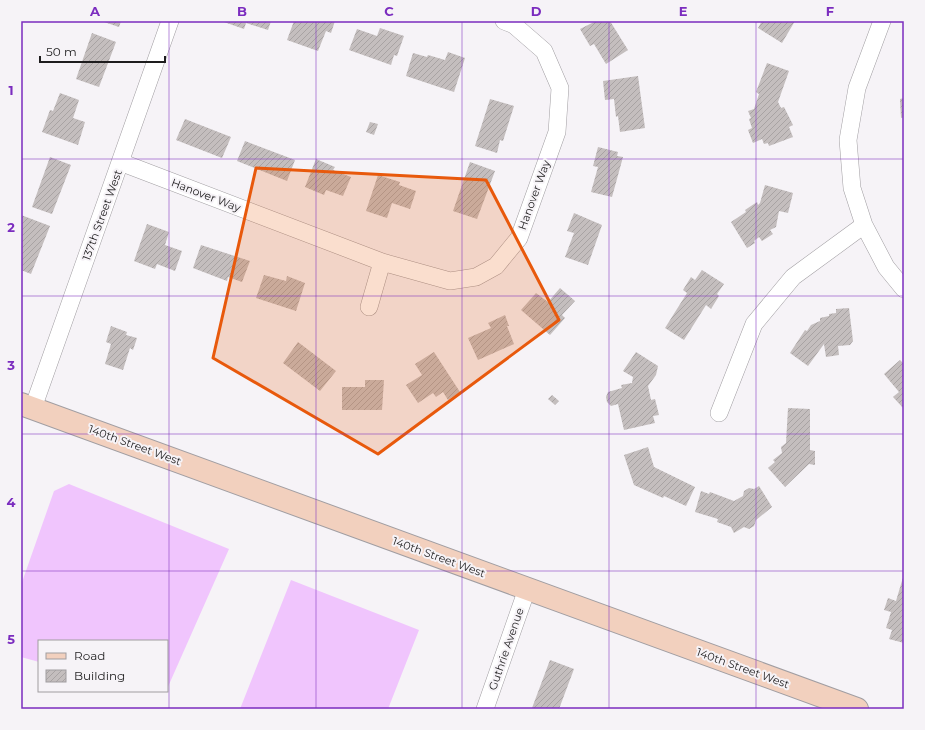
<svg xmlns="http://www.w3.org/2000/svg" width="925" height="730" font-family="Montserrat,sans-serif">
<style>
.garden{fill:#f0c5fd}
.building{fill:url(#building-hatch)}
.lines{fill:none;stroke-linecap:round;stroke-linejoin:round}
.street-casing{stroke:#a19ea2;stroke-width:18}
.secondary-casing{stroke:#a19ea2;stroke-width:24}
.street{stroke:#fff;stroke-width:17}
.secondary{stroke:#f2d0be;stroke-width:22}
.marked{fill:#e8590c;fill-opacity:0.2;stroke:#e8590c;stroke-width:3;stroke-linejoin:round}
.grid{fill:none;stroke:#7b2cbf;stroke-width:1;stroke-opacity:0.55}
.labels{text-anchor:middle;stroke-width:4;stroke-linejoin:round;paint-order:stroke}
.street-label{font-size:11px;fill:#1e1d1e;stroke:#f6f3f7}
.neatline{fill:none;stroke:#7b2cbf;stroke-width:1.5}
.grid-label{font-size:13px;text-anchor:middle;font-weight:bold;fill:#7b2cbf}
</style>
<defs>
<pattern id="building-hatch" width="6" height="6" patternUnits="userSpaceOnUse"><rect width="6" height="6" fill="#c4bebe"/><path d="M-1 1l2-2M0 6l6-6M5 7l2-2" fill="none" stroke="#a8a3a3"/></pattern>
</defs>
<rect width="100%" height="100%" fill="#f6f3f7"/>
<path class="garden" d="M 69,484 L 229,549 L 167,689 L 167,641 L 39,641 L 39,662 L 21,657 L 21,585 L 54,491 Z
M 291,580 L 419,630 L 388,709 L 240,709 Z"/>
<path class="building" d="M 101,21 L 121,21 L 119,27 Z
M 221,21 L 271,21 L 268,30 L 246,23 L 244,29 Z
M 294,21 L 335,21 L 331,33 L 326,31 L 318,51 L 287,40 Z
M 596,21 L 610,21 L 628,50 L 606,64 L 594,44 L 590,46 L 580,29 Z
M 762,21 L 795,21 L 782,43 L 758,28 Z
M 380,28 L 404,36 L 397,56 L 394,55 L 391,65 L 349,50 L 357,29 L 377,36 Z
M 92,33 L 116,42 L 99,87 L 76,79 Z
M 448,52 L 465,58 L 454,92 L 406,76 L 413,53 L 427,57 L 428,55 L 445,60 Z
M 767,63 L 789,71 L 778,102 L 781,108 L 784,107 L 793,125 L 789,127 L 793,137 L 769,146 L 768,143 L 764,144 L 762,139 L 753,143 L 748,130 L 752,128 L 749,119 L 751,118 L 748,111 L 754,109 L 759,94 L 756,92 Z
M 638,76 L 645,128 L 620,132 L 618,116 L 616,117 L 614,99 L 605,100 L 603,81 Z
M 60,93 L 79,100 L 73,118 L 85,122 L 78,145 L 42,132 L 50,110 L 53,111 Z
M 904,98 L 904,117 L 901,118 L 900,99 Z
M 490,99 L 514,106 L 503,141 L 500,140 L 497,153 L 475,146 Z
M 185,119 L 231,137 L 222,158 L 176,140 Z
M 370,122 L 378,124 L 374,135 L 366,132 Z
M 245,141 L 295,160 L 287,181 L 237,161 Z
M 598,147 L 618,152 L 617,156 L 623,157 L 612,197 L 591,192 L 598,167 L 593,166 Z
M 50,157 L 71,165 L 52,214 L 32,207 Z
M 316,159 L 335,167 L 333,170 L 351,177 L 343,196 L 326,190 L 324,195 L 305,187 Z
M 470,162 L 495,171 L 477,219 L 453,211 Z
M 378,175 L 400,182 L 399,185 L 416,191 L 410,209 L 392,203 L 387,218 L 366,211 Z
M 765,185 L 793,193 L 788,213 L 779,211 L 776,227 L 770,230 L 773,234 L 762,241 L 759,237 L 754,241 L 755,243 L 747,248 L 731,222 L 746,212 L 745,210 L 757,202 L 758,205 L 760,203 Z
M 574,213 L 602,225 L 588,265 L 565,257 L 574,233 L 567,231 Z
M 21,215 L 50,226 L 31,274 L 21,270 Z
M 147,224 L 169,232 L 165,245 L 182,251 L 175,271 L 157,264 L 155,269 L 134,261 Z
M 201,245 L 250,261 L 242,282 L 228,277 L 227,281 L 193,268 Z
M 702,270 L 724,284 L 717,294 L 719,296 L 711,309 L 706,305 L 684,340 L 665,328 L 687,293 L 683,290 L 691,277 L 695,280 Z
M 264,275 L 286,281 L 287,276 L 305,283 L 296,311 L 256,298 Z
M 560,288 L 575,301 L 562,315 L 565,318 L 550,335 L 521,310 L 536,293 L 548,302 Z
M 849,308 L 853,341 L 850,345 L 838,346 L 839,355 L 826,357 L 824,344 L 808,366 L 790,353 L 805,330 L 807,331 L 811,325 L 820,321 L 820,318 L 829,316 L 829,314 L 836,313 L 836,309 Z
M 505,315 L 509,326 L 507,326 L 514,344 L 478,360 L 468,338 L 491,328 L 488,323 Z
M 111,326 L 127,332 L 126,335 L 137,338 L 133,350 L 130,348 L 123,370 L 105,364 L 111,344 L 106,342 Z
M 298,342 L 336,371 L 320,391 L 283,363 Z
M 434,352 L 460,392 L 448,400 L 443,392 L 436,397 L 433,393 L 418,403 L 406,385 L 422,375 L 415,364 Z
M 636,352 L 658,366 L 656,375 L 648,386 L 651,400 L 655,399 L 659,415 L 653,416 L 655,423 L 624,430 L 618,404 L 611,406 L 607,402 L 606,397 L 608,392 L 622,388 L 621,385 L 632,383 L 633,377 L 623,371 Z
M 900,360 L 904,364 L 904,409 L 893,397 L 899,392 L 884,374 Z
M 365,380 L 384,380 L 382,410 L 342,410 L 342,387 L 365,387 Z
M 552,395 L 559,401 L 555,405 L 548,399 Z
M 788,408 L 810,409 L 810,450 L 815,451 L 815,465 L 809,464 L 785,487 L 768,468 L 775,462 L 773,460 L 782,453 L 781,447 L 786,443 Z
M 648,447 L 654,467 L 695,487 L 686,506 L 664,496 L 663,498 L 634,485 L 624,455 Z
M 759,486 L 772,507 L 756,520 L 754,526 L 749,529 L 744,527 L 734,533 L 731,527 L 717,522 L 718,519 L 695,512 L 701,491 L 709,494 L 710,492 L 734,501 L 743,496 L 744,491 L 749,488 L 754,489 Z
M 904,574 L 904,643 L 889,639 L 892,630 L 886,628 L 891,612 L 884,610 L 888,598 L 896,601 Z
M 550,660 L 574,669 L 559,709 L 535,709 L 532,708 Z"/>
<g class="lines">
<defs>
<path id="street" d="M 882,21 L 857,88 L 848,140 L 852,188 L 864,225 L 886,267 L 904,289
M 120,162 L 382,262 L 450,281 L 476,277 L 496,266 L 519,238 L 557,132 L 560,88 L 544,51 L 514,25 L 504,21
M 369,307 L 382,262
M 33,408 L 170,21
M 719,413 L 754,324 L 793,277 L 864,225
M 485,709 L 527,589"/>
<path id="secondary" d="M 21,404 L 857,709"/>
</defs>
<use href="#street" class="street-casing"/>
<use href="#secondary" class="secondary-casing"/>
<use href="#street" class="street"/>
<use href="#secondary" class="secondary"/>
</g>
<path class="marked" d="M 256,168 L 486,180 L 559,320 L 378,454 L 213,358 Z"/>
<path class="grid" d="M 169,21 L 169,709M 316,21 L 316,709M 462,21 L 462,709M 609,21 L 609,709M 756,21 L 756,709M 21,159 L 904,159M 21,296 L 904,296M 21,434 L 904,434M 21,571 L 904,571"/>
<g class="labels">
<g class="street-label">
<text transform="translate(206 195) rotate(21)" y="4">Hanover Way</text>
<text transform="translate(534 195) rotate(-70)" y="4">Hanover Way</text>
<text transform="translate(102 215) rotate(-70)" y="4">137th Street West</text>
<text transform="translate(135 445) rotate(20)" y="4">140th Street West</text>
<text transform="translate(439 557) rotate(20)" y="4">140th Street West</text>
<text transform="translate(506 649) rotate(-71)" y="4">Guthrie Avenue</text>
<text transform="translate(743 668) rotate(20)" y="4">140th Street West</text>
</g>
</g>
<rect width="925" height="730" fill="none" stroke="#f6f3f7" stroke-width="44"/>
<rect x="38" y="640" width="130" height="52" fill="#f6f3f7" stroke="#a09da0"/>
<rect x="46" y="653" width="20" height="6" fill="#f2d0be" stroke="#a09da0"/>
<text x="74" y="660" font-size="12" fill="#1e1d1e">Road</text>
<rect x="46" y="670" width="20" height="12" fill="url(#building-hatch)" stroke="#a09da0"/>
<text x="74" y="680" font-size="12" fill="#1e1d1e">Building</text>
<path d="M40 56v6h125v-6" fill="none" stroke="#1e1d1e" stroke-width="2"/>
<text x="46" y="56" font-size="12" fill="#1e1d1e" stroke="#f6f3f7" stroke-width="3" paint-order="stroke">50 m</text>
<rect x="22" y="22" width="881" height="686" class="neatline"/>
<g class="grid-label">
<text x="95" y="16">A</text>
<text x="242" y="16">B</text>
<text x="389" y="16">C</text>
<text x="536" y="16">D</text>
<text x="683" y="16">E</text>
<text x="830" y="16">F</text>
<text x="11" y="95">1</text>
<text x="11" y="232">2</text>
<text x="11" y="370">3</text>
<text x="11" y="507">4</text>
<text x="11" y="644">5</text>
</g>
</svg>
